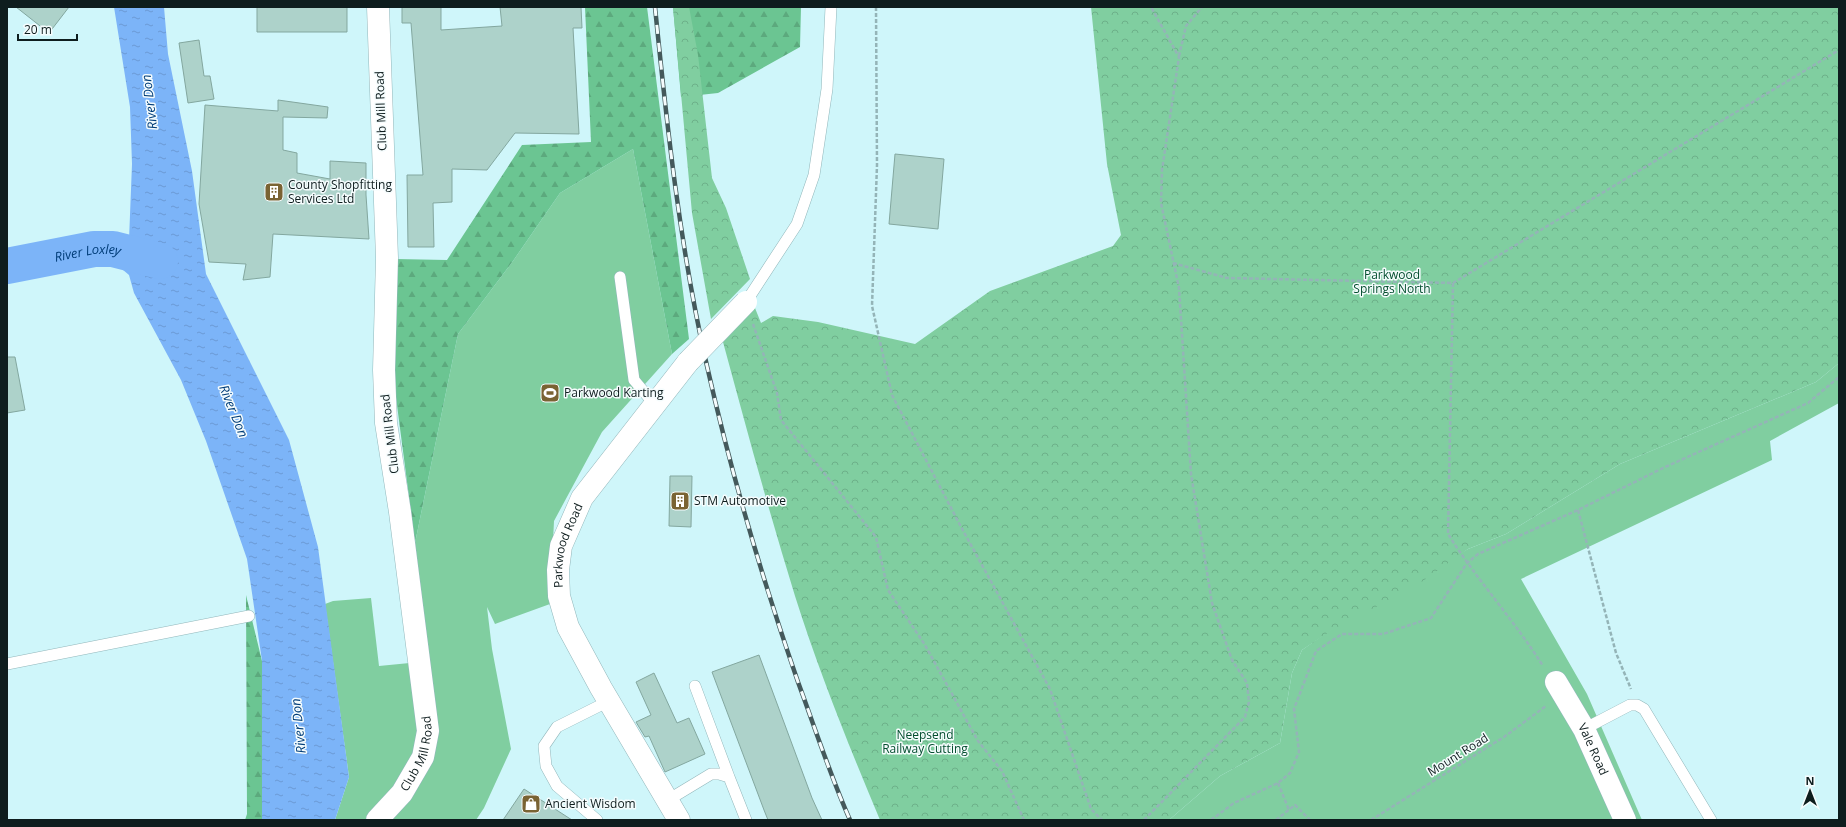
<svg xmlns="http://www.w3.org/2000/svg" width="1846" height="827" font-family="'Open Sans',sans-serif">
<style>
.grass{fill:#80cea0}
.forest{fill:url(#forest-firs)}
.park{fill:url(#park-crowns)}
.water{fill:url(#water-ripples)}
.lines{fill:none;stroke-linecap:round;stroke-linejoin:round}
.river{stroke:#7cb4f8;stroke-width:36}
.building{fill:#add2ca;stroke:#83a79f}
.service-casing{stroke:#92b7bb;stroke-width:12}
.minor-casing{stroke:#92b7bb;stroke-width:23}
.path{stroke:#94b4b7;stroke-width:2.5;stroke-dasharray:4 2;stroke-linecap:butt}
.service{stroke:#fff;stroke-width:11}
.minor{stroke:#fff;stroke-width:22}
.rail-casing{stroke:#44595b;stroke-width:4.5}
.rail{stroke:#f5fcfd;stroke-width:3;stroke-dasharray:9;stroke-linecap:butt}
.minor-bridge-casing{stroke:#92b7bb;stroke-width:23;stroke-linecap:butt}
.minor-bridge{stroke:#fff;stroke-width:22}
.labels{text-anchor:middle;stroke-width:3;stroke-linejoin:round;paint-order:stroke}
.street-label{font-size:12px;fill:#0e1d1e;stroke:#f5fcfd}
.poi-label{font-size:12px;fill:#0e1d1e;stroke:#f5fcfd;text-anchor:start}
.park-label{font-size:12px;fill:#034e2e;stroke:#f5fcfd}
.water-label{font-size:13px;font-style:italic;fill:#003d79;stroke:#f5fcfd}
</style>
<defs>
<pattern id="forest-firs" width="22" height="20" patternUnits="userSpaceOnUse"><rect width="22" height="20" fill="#6bc592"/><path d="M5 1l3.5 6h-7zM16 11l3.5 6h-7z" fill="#5ca97d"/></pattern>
<pattern id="park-crowns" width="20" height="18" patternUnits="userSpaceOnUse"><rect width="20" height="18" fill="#80cea0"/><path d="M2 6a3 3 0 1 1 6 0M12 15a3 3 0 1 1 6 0" fill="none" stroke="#6db089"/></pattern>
<pattern id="water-ripples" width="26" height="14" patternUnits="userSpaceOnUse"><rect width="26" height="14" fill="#7cb4f8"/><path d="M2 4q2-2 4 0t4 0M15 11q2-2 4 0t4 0" fill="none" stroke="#6a9ad4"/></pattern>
</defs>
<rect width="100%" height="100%" fill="#cff6fa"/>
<path class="grass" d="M 633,149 L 672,354 L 602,432 L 554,521 L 550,604 L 495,624 L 487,607 L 492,649 L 511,749 L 484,808 L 476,820 L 335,820 L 349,777 L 325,604 L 333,601 L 371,598 L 379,666 L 430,661 L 415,543 L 458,334 L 513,261 L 560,193 Z
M 1839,363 L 1839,403 L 1770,441 L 1772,460 L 1521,579 L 1587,694 L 1642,820 L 1169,820 L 1220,776 L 1280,743 L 1292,673 L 1302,650 L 1332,629 L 1468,549 L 1506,534 L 1620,464 L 1816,382 Z"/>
<path class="forest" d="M 585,7 L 647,7 L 689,339 L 672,354 L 633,149 L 560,193 L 513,261 L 458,334 L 415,543 L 392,367 L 395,259 L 447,260 L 522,145 L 591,142 Z
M 673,7 L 801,7 L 800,47 L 718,93 L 681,97 Z
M 246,595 L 262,661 L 262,820 L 245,820 L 247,814 Z"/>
<path class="park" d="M 673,7 L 689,7 L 698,55 L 712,178 L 726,208 L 750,279 L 711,319 L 692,213 Z
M 1091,7 L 1839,7 L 1839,363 L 1816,382 L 1620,464 L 1506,534 L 1468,549 L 1416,586 L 1332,630 L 1302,650 L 1292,673 L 1280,743 L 1220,776 L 1169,820 L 880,820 C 849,746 819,672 795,596 C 769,512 746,427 723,342 L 755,308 L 761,323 L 773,316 L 818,322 L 915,344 L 990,291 L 1113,246 L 1121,235 L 1107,164 Z"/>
<path class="water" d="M 114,7 L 164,7 L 168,54 L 192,171 L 206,274 L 289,440 L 318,547 L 349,777 L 335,820 L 262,820 L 262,661 L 247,559 L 206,441 L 181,380 L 134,293 L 129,275 L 116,264 L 113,240 L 129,240 L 132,164 L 130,107 Z"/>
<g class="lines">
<path class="river" id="s1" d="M 7,266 L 94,249 L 113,249 L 160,261"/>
</g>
<path class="building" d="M 16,7 L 69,7 L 49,33 Z
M 257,7 L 347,7 L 347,32 L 257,32 Z
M 402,7 L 441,7 L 441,30 L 502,26 L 500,7 L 581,7 L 582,28 L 573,28 L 579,134 L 515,133 L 487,170 L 452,169 L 452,202 L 433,203 L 434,247 L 408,247 L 407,175 L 423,175 L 411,23 L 402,23 Z
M 199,40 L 204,76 L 210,76 L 214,99 L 188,103 L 179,43 Z
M 278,100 L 328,107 L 327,118 L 283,117 L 283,150 L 297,153 L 297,173 L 330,179 L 330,161 L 366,163 L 366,195 L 369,239 L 273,234 L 270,277 L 243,280 L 246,264 L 209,262 L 199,204 L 205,105 L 278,111 Z
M 895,154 L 944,159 L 938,229 L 889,224 Z
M 7,357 L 15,357 L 25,410 L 7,413 Z
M 670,476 L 692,476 L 691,527 L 669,526 Z
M 759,655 L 812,798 L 822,820 L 768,820 L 764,810 L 712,672 Z
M 654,673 L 677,723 L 689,718 L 705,754 L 665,772 L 649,736 L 645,737 L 636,722 L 651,715 L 636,682 Z
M 524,789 L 572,820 L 503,820 Z"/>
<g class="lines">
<defs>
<path id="service" d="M 620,277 L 634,380 L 655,405
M 746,302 L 797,224 L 814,175 L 827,89 L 831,7
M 7,664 L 249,616
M 695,686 L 729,777
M 1584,729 L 1630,705 L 1637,705 L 1644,709 L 1711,820
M 668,800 L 711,774 L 719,774 L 729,777 L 746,820
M 597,820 L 557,786 L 546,766 L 544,746 L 557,727 L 609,701"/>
<g id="minor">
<path id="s2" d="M 1556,682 L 1584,729 L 1625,820"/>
<path id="s3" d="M 377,820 L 402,793 L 423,757 L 428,731 L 400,512 L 386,423 L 384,370 L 387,258 L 378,7"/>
<path id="s4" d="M 679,820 L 601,688 L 568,627 L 559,596 L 558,570 L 561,546 L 582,498 L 688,362"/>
</g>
</defs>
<use href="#service" class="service-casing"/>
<use href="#minor" class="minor-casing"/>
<path class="path" d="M 876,7 L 877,165 L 872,306 L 892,395 L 960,525 L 1050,689 L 1091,809 L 1102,820
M 1179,56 L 1186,26 L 1202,7
M 1173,263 L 1227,278 L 1453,283 L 1839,50
M 1453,283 L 1448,534 C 1477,580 1514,620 1543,666
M 753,324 L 777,393 L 781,420 L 876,537 L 888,590 L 925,645 L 978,741 L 1002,771 L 1024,820
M 1578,510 L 1616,653 L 1631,689
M 1278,783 L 1289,810
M 1144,820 L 1245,717 L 1249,702 L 1247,683 L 1232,660 L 1212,603 L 1191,474 L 1179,288 L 1161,203 L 1162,170 L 1179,57 L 1151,7
M 1211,820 L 1234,803 L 1278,783 L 1290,773 L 1299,752 L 1294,709 L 1316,651 L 1342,634 L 1383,634 L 1431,618 L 1467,563 L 1478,554 L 1578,510 L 1663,468 L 1808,403 L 1839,377
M 1276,820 L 1295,805 L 1310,820
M 1371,820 L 1504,737 L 1546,706"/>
<use href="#service" class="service"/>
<use href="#minor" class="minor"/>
<defs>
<path id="rail" d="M 655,7 C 667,127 680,248 707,366 C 731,473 762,578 798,682 C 815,728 830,775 850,820"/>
</defs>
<use href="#rail" class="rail-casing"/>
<use href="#rail" class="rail"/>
<defs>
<path id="minor-bridge" d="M 688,362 L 746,302"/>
</defs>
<use href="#minor-bridge" class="minor-bridge-casing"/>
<use href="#minor-bridge" class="minor-bridge"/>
</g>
<defs>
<symbol id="building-square" viewBox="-11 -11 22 22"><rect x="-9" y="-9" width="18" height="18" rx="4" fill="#7a6333" stroke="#f5fcfd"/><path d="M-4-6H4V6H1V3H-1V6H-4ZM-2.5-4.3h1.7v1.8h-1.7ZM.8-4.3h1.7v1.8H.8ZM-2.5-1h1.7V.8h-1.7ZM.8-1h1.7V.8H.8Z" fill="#fff"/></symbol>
<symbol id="stadium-square" viewBox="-11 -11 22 22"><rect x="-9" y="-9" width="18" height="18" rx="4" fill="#7a6333" stroke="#f5fcfd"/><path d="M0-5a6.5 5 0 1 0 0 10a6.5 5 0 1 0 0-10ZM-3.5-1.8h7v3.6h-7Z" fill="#fff"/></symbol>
<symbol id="shop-square" viewBox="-11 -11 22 22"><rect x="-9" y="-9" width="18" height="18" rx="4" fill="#7a6333" stroke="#f5fcfd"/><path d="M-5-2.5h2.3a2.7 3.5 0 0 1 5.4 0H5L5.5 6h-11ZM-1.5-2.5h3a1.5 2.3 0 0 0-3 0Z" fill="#fff"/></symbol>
</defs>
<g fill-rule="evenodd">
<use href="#building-square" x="263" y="181" width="22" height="22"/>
<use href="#stadium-square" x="539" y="382" width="22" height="22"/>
<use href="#building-square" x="669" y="490" width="22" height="22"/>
<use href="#shop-square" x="520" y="793" width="22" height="22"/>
</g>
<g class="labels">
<g class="street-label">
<text transform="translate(381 111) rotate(-92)" y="4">Club Mill Road</text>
<text transform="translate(390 434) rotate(-97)" y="4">Club Mill Road</text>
<text dy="4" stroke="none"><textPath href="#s4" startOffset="307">Parkwood Road</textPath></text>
<text dy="4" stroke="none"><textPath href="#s2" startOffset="77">Vale Road</textPath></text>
<text dy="4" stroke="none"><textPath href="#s3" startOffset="80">Club Mill Road</textPath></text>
<text transform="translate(1458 755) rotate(-32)" y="4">Mount Road</text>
</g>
<g class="poi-label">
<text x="288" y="189">County Shopfitting<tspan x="288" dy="14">Services Ltd</tspan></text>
<text x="564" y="397">Parkwood Karting</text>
<text x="694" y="505">STM Automotive</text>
<text x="545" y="808">Ancient Wisdom</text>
</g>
<g class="park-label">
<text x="1392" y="279">Parkwood<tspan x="1392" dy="14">Springs North</tspan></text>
<text x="925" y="739">Neepsend<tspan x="925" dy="14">Railway Cutting</tspan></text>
</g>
<g class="water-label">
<text transform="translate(149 102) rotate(-97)" y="5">River Don</text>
<text dy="5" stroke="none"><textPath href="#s1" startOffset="82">River Loxley</textPath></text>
<text transform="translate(234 411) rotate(68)" y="5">River Don</text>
<text transform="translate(298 726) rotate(-96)" y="5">River Don</text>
</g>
</g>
<rect width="1846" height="827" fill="none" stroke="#0e1d1e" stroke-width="16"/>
<g transform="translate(1810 791)" stroke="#f5fcfd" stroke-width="3" paint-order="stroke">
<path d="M0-3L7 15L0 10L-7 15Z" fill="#0e1d1e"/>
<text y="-6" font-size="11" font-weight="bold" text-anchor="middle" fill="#0e1d1e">N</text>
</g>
<path d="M18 34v6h59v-6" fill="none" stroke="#0e1d1e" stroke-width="2"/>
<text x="24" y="34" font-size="12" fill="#0e1d1e" stroke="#f5fcfd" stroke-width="3" paint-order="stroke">20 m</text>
</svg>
